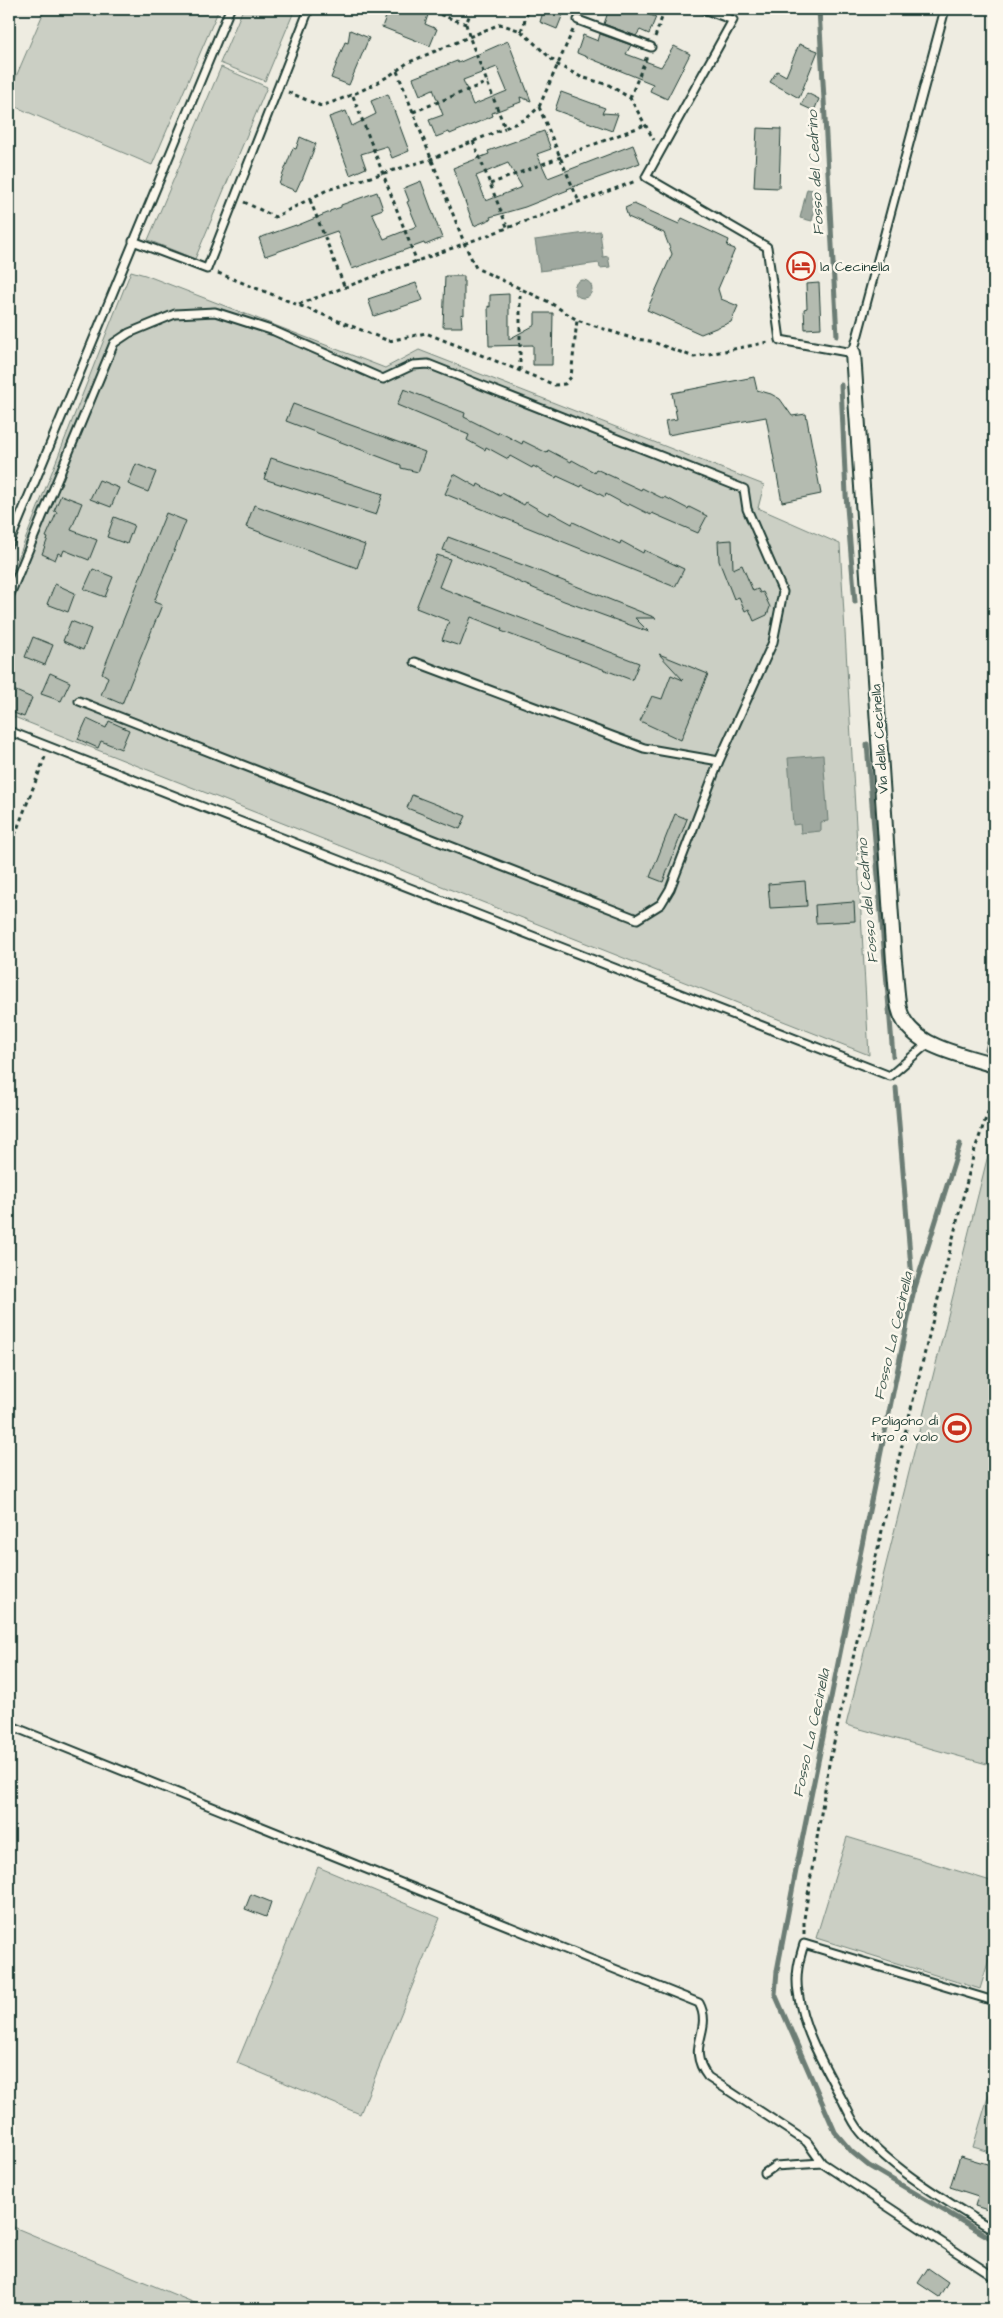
<svg xmlns="http://www.w3.org/2000/svg" width="1003" height="2318" font-family="'Architects Daughter',sans-serif">
<style>
.green{fill:#cbcfc4;stroke:#75867c}
.water{fill:#9fa89f;stroke:#6c7d74}
.lines{fill:none;stroke-linecap:round;stroke-linejoin:round}
.stream{stroke:#6c7d74;stroke-width:5}
.building{fill:#b4bbb0;stroke:#1f3d34;fill-rule:evenodd}
.service-casing{stroke:#1f3d34;stroke-width:11}
.minor-casing{stroke:#1f3d34;stroke-width:18}
.path{stroke:#1f3d34;stroke-width:3;stroke-dasharray:4 4;stroke-linecap:butt}
.service{stroke:#fbf7ec;stroke-width:7}
.minor{stroke:#fbf7ec;stroke-width:14}
.labels{text-anchor:middle;stroke-width:5;stroke-linejoin:round;paint-order:stroke}
.poi-label{font-size:14px;fill:#1f3d34;stroke:#fbf7ec;text-anchor:start}
.street-label{font-size:14px;fill:#1f3d34;stroke:#fbf7ec}
.water-label{font-size:15px;font-style:italic;fill:#455d54;stroke:#fbf7ec}
</style>
<rect width="100%" height="100%" fill="#eeece1"/>
<filter id="ink" filterUnits="userSpaceOnUse"><feTurbulence type="fractalNoise" baseFrequency=".02" numOctaves="2"/><feDisplacementMap in="SourceGraphic" scale="10" xChannelSelector="R" yChannelSelector="G"/><feConvolveMatrix kernelMatrix="1 2 1 2 8 2 1 2 1" color-interpolation-filters="sRGB"/></filter>
<g filter="url(#ink)">
<path class="green" d="M 45,9 L 219,9 L 152,165 L 9,104 L 9,93 Z
M 243,9 L 295,9 L 265,81 L 220,63 Z
M 221,67 L 267,87 L 195,259 L 148,240 Z
M 131,271 L 145,275 L 385,368 L 419,350 L 764,485 L 758,508 L 840,544 L 869,1055 L 9,715 L 9,581 Z
M 994,1131 L 994,1766 L 846,1725 Z
M 847,1837 L 994,1882 L 994,1943 L 980,1989 L 816,1938 Z
M 318,1867 L 440,1918 L 360,2114 L 237,2063 Z
M 994,2077 L 994,2153 L 973,2147 Z
M 9,2225 L 209,2309 L 9,2309 Z"/>
<path class="water" d="M 807,189 L 819,191 L 812,221 L 800,218 Z
M 600,231 L 603,257 L 608,256 L 610,267 L 600,268 L 599,263 L 540,271 L 535,240 Z
M574 289a9 9 0 1 1 18 0a9 9 0 1 1-18 0Z
M 823,755 L 828,821 L 821,822 L 821,831 L 801,833 L 800,824 L 793,825 L 788,758 Z"/>
<g class="lines">
<path class="stream" d="M 819,9 L 837,336
M 9,13 L 11,9
M 841,385 L 846,495 L 855,602
M 867,744 L 893,1056
M 987,1050 L 994,1025
M 896,1088 L 913,1291
M 960,1144 L 913,1294 L 797,1865 L 777,1971 L 775,1994 L 835,2132 L 852,2152 L 869,2166 L 994,2240"/>
</g>
<path class="building" d="M 389,9 L 405,14 L 406,9 L 430,9 L 425,24 L 437,29 L 430,46 L 382,27 Z
M 544,9 L 565,9 L 557,29 L 540,22 Z
M 609,9 L 642,9 L 641,12 L 656,17 L 649,34 L 640,30 L 636,36 L 604,24 Z
M 350,30 L 369,38 L 349,85 L 331,78 L 345,42 L 348,43 Z
M 600,34 L 631,45 L 626,54 L 661,67 L 674,46 L 690,54 L 667,99 L 650,91 L 653,84 L 577,53 L 583,35 L 598,41 Z
M 508,41 L 531,101 L 520,97 L 521,102 L 492,113 L 493,116 L 450,134 L 449,132 L 436,137 L 429,120 L 443,115 L 433,89 L 420,95 L 413,78 L 457,61 L 458,63 ZM 497,67 L 507,91 L 473,105 L 463,80 Z
M 799,44 L 818,51 L 799,98 L 770,82 L 777,71 L 786,76 Z
M 561,92 L 605,108 L 602,113 L 618,114 L 612,131 L 555,110 Z
M 807,93 L 819,99 L 814,111 L 801,105 Z
M 388,94 L 409,151 L 392,158 L 387,146 L 361,154 L 366,168 L 350,175 L 329,117 L 346,111 L 352,126 L 376,114 L 371,101 Z
M 757,128 L 781,129 L 779,188 L 754,187 Z
M 544,131 L 551,149 L 537,154 L 548,178 L 633,145 L 640,163 L 567,189 L 568,190 L 525,207 L 490,217 L 491,219 L 474,226 L 453,168 L 489,154 L 488,151 ZM 508,163 L 522,187 L 486,201 L 476,176 Z
M 300,137 L 316,144 L 302,180 L 301,180 L 296,191 L 279,184 L 293,148 L 296,149 Z
M 421,181 L 442,238 L 425,245 L 424,243 L 352,269 L 337,231 L 265,256 L 259,238 L 296,225 L 296,226 L 330,212 L 330,211 L 341,207 L 341,205 L 377,192 L 383,209 L 372,213 L 384,239 L 417,226 L 407,202 L 409,201 L 404,188 Z
M 634,204 L 679,224 L 682,218 L 729,240 L 727,246 L 735,249 L 718,289 L 721,299 L 738,306 L 731,322 L 701,334 L 647,310 L 672,254 L 664,233 L 628,217 L 625,208 Z
M 445,276 L 464,276 L 464,315 L 461,314 L 462,327 L 443,327 Z
M 416,283 L 423,300 L 374,316 L 368,299 Z
M 819,283 L 821,328 L 805,329 L 804,309 L 807,308 L 806,284 Z
M 509,294 L 509,339 L 535,325 L 535,313 L 553,313 L 552,365 L 533,365 L 533,345 L 489,346 L 488,306 L 490,307 L 490,295 Z
M 754,377 L 757,390 L 771,394 L 780,399 L 792,416 L 806,414 L 821,494 L 782,502 L 766,417 L 668,435 L 665,421 L 677,419 L 672,393 Z
M 404,389 L 465,413 L 464,417 L 498,434 L 499,432 L 522,444 L 523,441 L 547,453 L 548,450 L 571,462 L 572,460 L 594,472 L 596,469 L 641,490 L 642,488 L 664,499 L 665,497 L 688,509 L 689,507 L 707,516 L 698,533 L 652,513 L 651,515 L 629,504 L 628,506 L 606,494 L 605,497 L 582,485 L 581,487 L 557,476 L 556,478 L 533,466 L 532,468 L 510,456 L 508,459 L 486,447 L 485,450 L 467,440 L 469,435 L 397,405 Z
M 293,404 L 425,452 L 418,472 L 401,468 L 401,465 L 286,421 Z
M 271,458 L 383,494 L 376,515 L 264,479 Z
M 136,464 L 156,472 L 148,492 L 128,484 Z
M 454,474 L 477,487 L 478,484 L 500,496 L 502,493 L 524,505 L 526,502 L 548,515 L 550,512 L 572,524 L 573,522 L 620,544 L 621,541 L 643,553 L 644,550 L 684,569 L 675,587 L 445,494 Z
M 99,480 L 119,488 L 111,507 L 90,499 Z
M 61,495 L 82,503 L 71,530 L 97,540 L 89,560 L 64,550 L 62,555 L 58,553 L 55,560 L 42,554 L 48,538 L 46,537 L 57,512 L 54,511 Z
M 254,505 L 365,545 L 357,568 L 246,527 Z
M 166,513 L 186,521 L 154,602 L 162,605 L 122,704 L 101,695 L 108,677 L 102,673 Z
M 114,517 L 134,525 L 127,544 L 107,537 Z
M 448,537 L 531,568 L 656,618 L 635,618 L 649,632 L 564,601 L 443,550 Z
M 732,540 L 733,569 L 742,565 L 753,591 L 758,589 L 760,593 L 763,592 L 770,607 L 767,615 L 754,621 L 749,609 L 745,611 L 739,597 L 734,599 L 719,561 L 718,541 Z
M 437,555 L 450,559 L 439,587 L 639,663 L 632,680 L 501,631 L 502,629 L 471,617 L 460,646 L 442,640 L 449,621 L 416,608 Z
M 93,569 L 113,577 L 105,597 L 84,589 Z
M 55,584 L 75,593 L 68,612 L 47,604 Z
M 71,621 L 91,629 L 83,650 L 63,641 Z
M 33,637 L 53,645 L 45,665 L 25,657 Z
M 659,654 L 708,674 L 681,740 L 640,721 L 652,696 L 662,699 L 671,675 L 683,680 Z
M 50,673 L 70,682 L 61,701 L 41,694 Z
M 9,688 L 32,698 L 24,717 L 9,711 Z
M 87,719 L 106,728 L 109,721 L 129,730 L 121,749 L 101,741 L 98,748 L 78,739 Z
M 412,795 L 466,816 L 460,829 L 407,808 Z
M 675,814 L 687,819 L 663,882 L 650,877 Z
M 805,881 L 807,906 L 770,908 L 768,884 Z
M 854,902 L 855,921 L 816,923 L 815,905 Z
M 251,1894 L 271,1902 L 266,1917 L 245,1909 Z
M 960,2156 L 994,2166 L 994,2212 L 975,2206 L 978,2196 L 950,2187 Z
M 928,2268 L 948,2282 L 939,2297 L 918,2283 Z"/>
<g class="lines">
<defs>
<path id="service" d="M 704,9 L 733,20 L 646,177 L 767,247 L 780,340 L 853,353 L 945,9
M 578,20 L 651,47
M 133,241 L 207,269 L 309,9
M 9,544 L 230,9
M 9,597 L 114,343 L 129,333 L 175,314 L 215,312 L 274,331 L 383,379 L 413,365 L 428,364 L 744,489 L 747,509 L 783,592 L 773,642 L 719,761 L 644,748 L 415,662
M 79,701 L 637,919 L 661,904 L 670,889 L 719,761
M 9,731 L 890,1076 L 928,1043
M 9,1725 L 699,2003 C 714,2031 684,2046 708,2077 L 807,2142 L 822,2163
M 994,2001 L 804,1944 C 799,1960 795,1975 798,1992 C 803,2031 825,2067 843,2101 C 848,2111 853,2123 860,2131 C 891,2169 952,2205 994,2230
M 765,2173 L 775,2166 L 822,2163 L 994,2277"/>
<path id="minor" d="M 853,353 L 894,961 C 896,976 896,993 899,1008 C 908,1047 961,1054 994,1065"/>
</defs>
<use href="#service" class="service-casing"/>
<use href="#minor" class="minor-casing"/>
<path class="path" d="M 425,9 L 466,24
M 472,9 L 466,24 L 469,36 L 505,128 L 526,119 L 539,107 L 573,30
M 521,31 L 529,9
M 655,37 L 665,9
M 397,71 L 465,245 L 476,268 L 549,302 L 577,320 L 631,338 L 650,341 L 694,357 L 769,342
M 288,92 L 321,106 C 352,96 382,83 407,63 L 500,24 L 521,31 L 558,65 L 581,77 L 609,85 L 630,98 L 654,140
M 353,96 L 417,262
M 630,98 L 647,56
M 539,107 L 579,202
M 413,112 L 488,82
M 473,141 L 508,229
M 490,184 L 645,125
M 310,200 L 345,288
M 244,202 L 275,217 L 327,190 L 431,159 L 505,128
M 218,273 L 389,341 L 426,333 L 555,385 L 565,384 L 571,377 L 577,320
M 299,304 L 636,181
M 520,371 L 520,290
M 9,850 L 45,757
M 804,1934 L 804,1919 L 829,1764 L 893,1482 L 964,1193 L 975,1149 L 994,1095"/>
<use href="#service" class="service"/>
<use href="#minor" class="minor"/>
</g>
</g>
<defs>
<symbol id="hotel-ring" viewBox="-11 -11 22 22"><circle r="9.5" fill="#fbf7ec" stroke="#c8321e" stroke-width="1.5"/><path d="M-6-4.5h1.5V1H6V5H4.5V3h-9V5H-6ZM-4 0a1.8 1.8 0 1 1 3.6 0ZM.5 0V-2.5h3Q6-2.5 6 0Z" fill="#c8321e"/></symbol>
<symbol id="stadium-ring" viewBox="-11 -11 22 22"><circle r="9.5" fill="#fbf7ec" stroke="#c8321e" stroke-width="1.5"/><path d="M0-5a6.5 5 0 1 0 0 10a6.5 5 0 1 0 0-10ZM-3.5-1.8h7v3.6h-7Z" fill="#c8321e"/></symbol>
</defs>
<g fill-rule="evenodd">
<use href="#hotel-ring" x="785" y="250" width="32" height="32"/>
<use href="#stadium-ring" x="941" y="1412" width="32" height="32"/>
</g>
<g class="labels">
<g class="poi-label">
<text x="820" y="271">la Cecinella</text>
<text x="938" y="1425" text-anchor="end">Poligono di<tspan x="938" dy="16">tiro a volo</tspan></text>
</g>
<g class="street-label">
<text transform="translate(879 739) rotate(-94)" y="5">Via della Cecinella</text>
</g>
<g class="water-label">
<text transform="translate(815 173) rotate(-93)" y="5">Fosso del Cedrino</text>
<text transform="translate(867 901) rotate(-95)" y="5">Fosso del Cedrino</text>
<text transform="translate(893 1336) rotate(-77)" y="5">Fosso La Cecinella</text>
<text transform="translate(811 1733) rotate(-78)" y="5">Fosso La Cecinella</text>
</g>
</g>
<rect width="1003" height="2318" fill="none" stroke="#fbf7ec" stroke-width="30"/>
<rect x="15" y="15" width="973" height="2288" fill="none" stroke="#1f3d34" stroke-width="2" filter="url(#ink)"/>
</svg>
